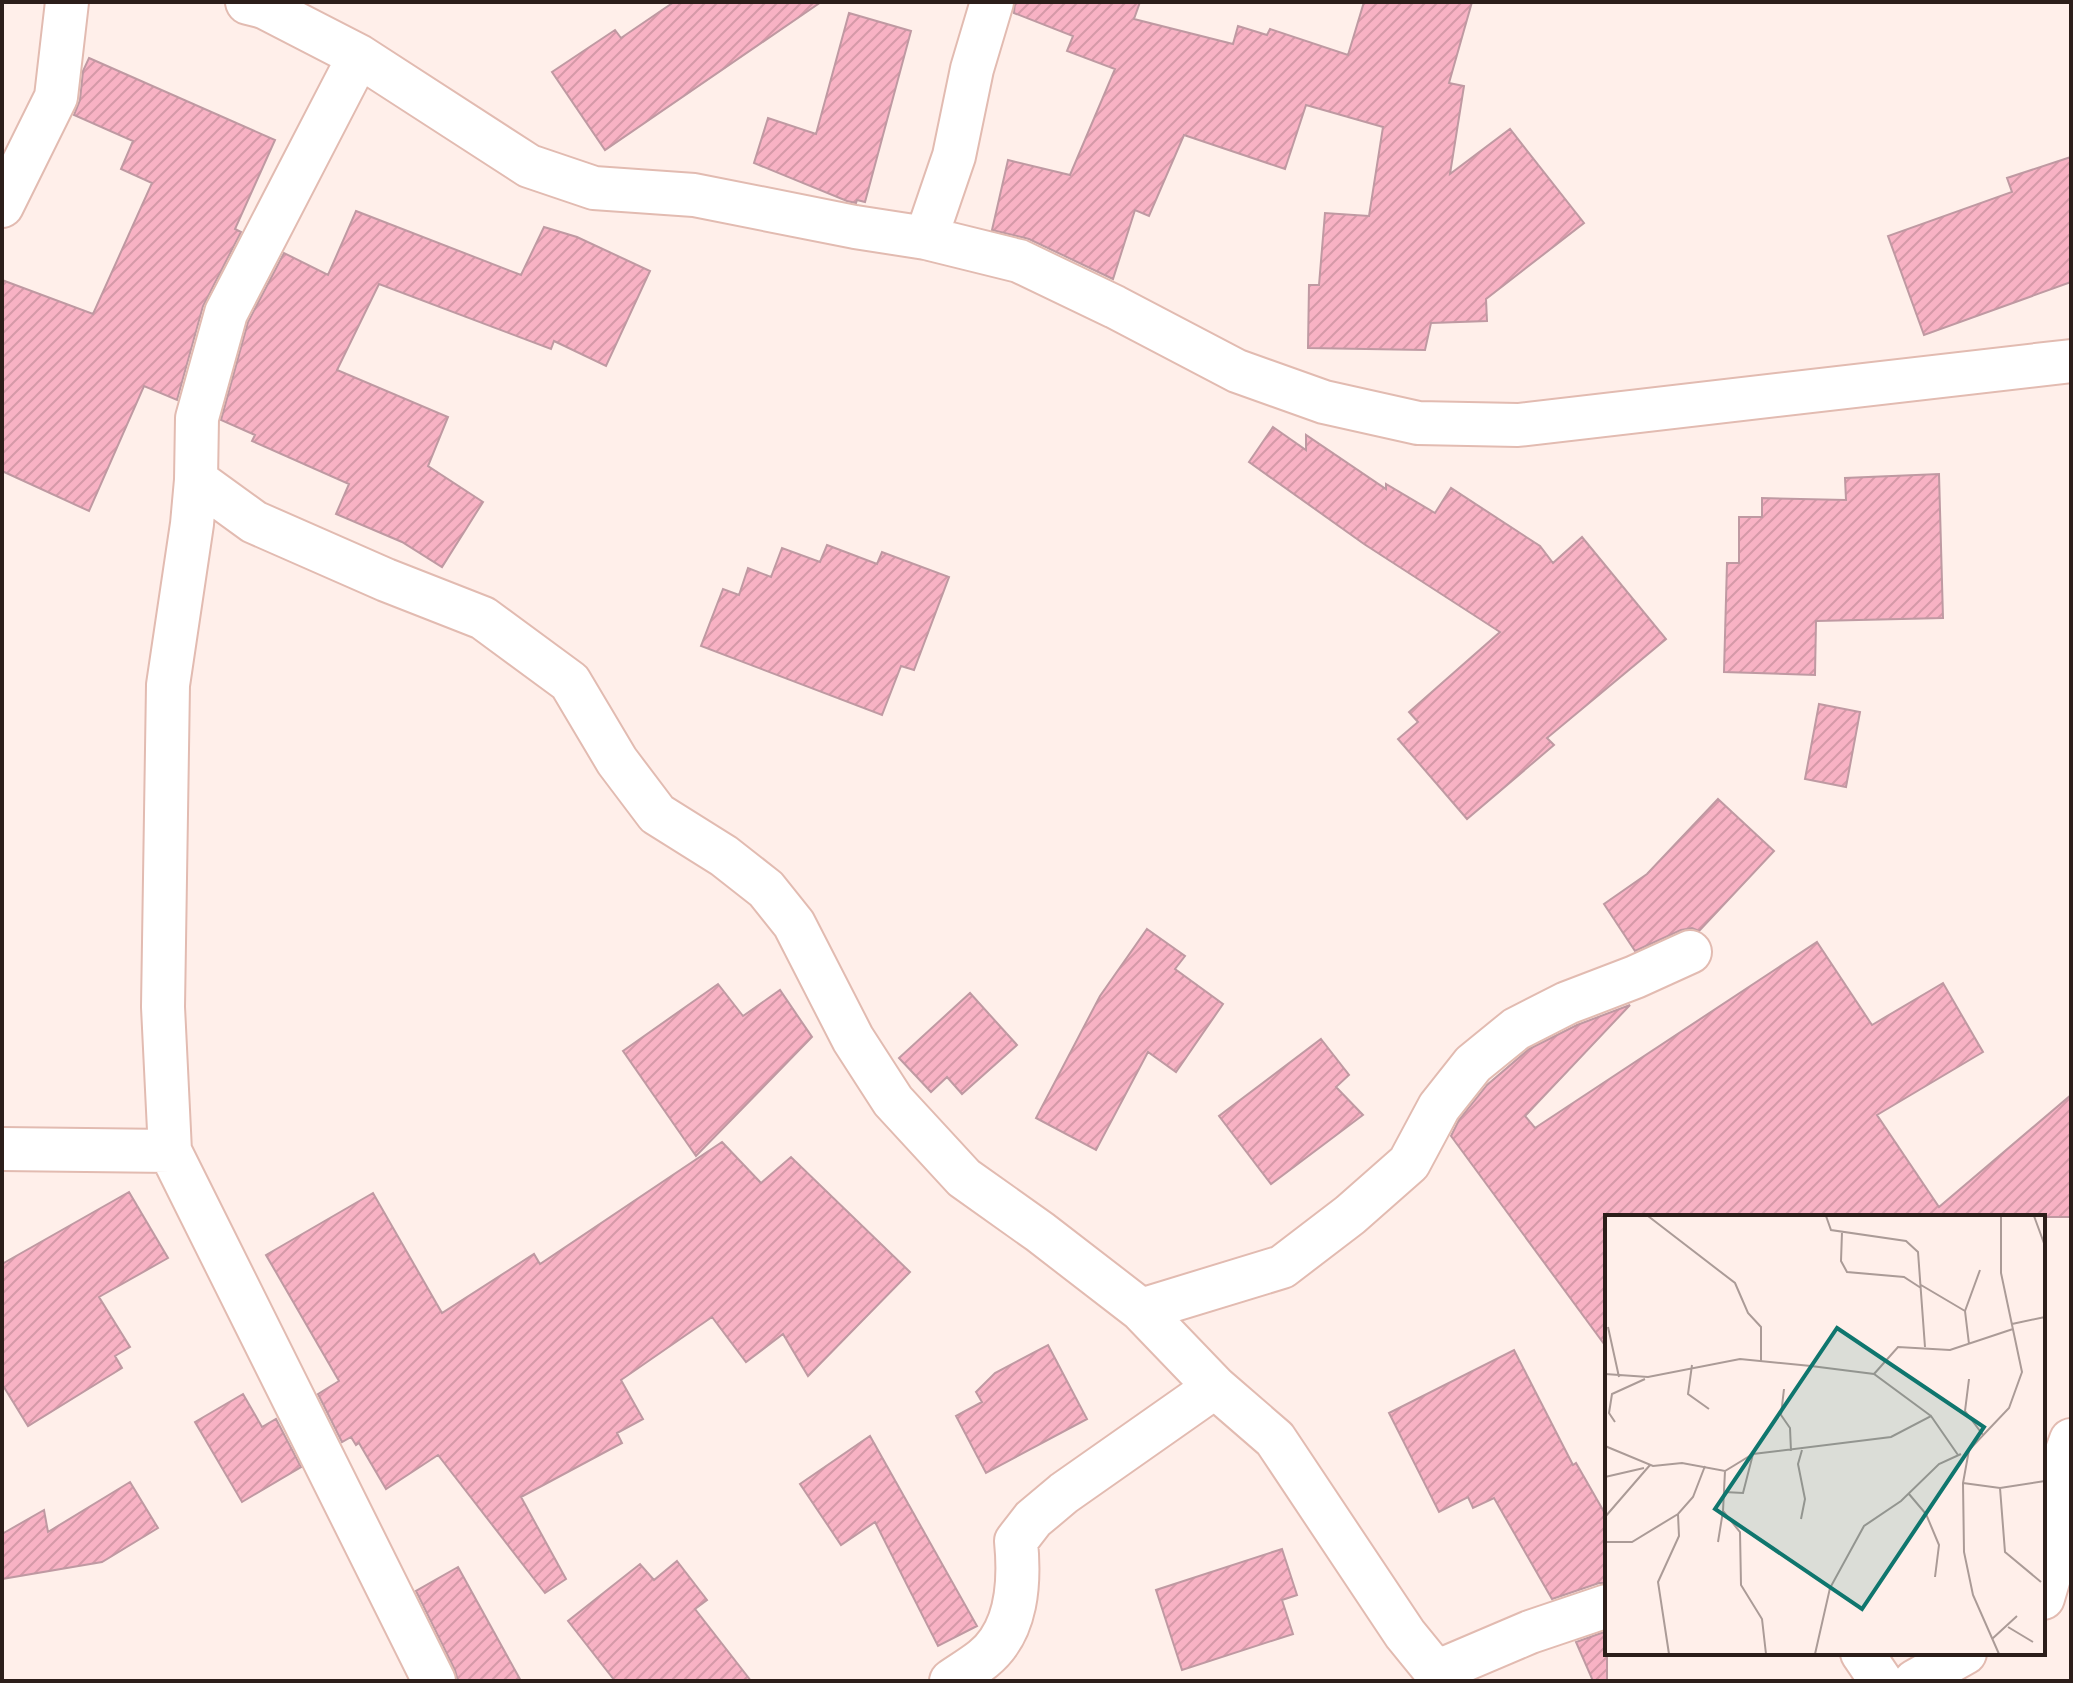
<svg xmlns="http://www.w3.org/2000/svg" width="2073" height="1683" font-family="'Archivo Narrow',sans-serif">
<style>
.building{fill:url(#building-hatch);stroke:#bf99a2;stroke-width:2}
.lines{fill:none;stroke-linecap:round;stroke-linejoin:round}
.minor-casing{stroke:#e2bbb1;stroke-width:46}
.tertiary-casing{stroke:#e2bbb1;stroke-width:48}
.minor{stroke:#fff;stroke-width:42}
.tertiary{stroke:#fff;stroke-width:44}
.inset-road{fill:none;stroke:#ab9b97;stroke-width:2}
.view{fill:#0f766e;fill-opacity:0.15;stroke:#0f766e;stroke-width:4}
.inset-edge{fill:none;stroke:#2c1e1a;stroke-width:4}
</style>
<defs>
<pattern id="building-hatch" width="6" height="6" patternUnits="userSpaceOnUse" patternTransform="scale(2)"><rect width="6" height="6" fill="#f8b2c4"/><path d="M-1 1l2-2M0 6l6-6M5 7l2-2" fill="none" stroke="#d599a8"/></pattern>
</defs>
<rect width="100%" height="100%" fill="#ffefea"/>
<path class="building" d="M 674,2 L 821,2 L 605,150 L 552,72 L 615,30 L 621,38 Z
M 1015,2 L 1140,2 L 1134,19 L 1233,44 L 1238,26 L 1267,35 L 1270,29 L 1348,55 L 1364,2 L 1472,2 L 1449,83 L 1464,86 L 1450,174 L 1510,129 L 1584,223 L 1486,299 L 1487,321 L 1431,323 L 1425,350 L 1308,348 L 1309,285 L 1319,285 L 1325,213 L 1369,216 L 1383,127 L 1306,105 L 1285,169 L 1184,135 L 1149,216 L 1135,210 L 1113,279 L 1029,239 L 992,230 L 1008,160 L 1070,175 L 1115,69 L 1067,51 L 1073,36 L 1014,13 Z
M 849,13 L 911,31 L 865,202 L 857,200 L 856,203 L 847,201 L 754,163 L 768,118 L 816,134 Z
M 89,58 L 275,140 L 235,229 L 241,232 L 203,306 L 177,400 L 144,386 L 89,511 L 2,471 L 2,280 L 93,314 L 152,183 L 121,169 L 133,141 L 74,115 L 80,100 L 83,71 Z
M 2071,157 L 2071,282 L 1924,335 L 1888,236 L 2012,192 L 2007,178 Z
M 356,211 L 521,275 L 544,227 L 577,237 L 650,271 L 606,366 L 554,341 L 551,349 L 379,284 L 337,370 L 448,417 L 428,466 L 483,502 L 442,567 L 402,542 L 336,514 L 349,484 L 252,441 L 255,435 L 221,420 L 248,322 L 284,253 L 328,275 Z
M 1273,427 L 1306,450 L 1306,435 L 1386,489 L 1386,484 L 1435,513 L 1451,488 L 1540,546 L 1553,563 L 1582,537 L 1666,639 L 1547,738 L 1554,745 L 1467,819 L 1398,739 L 1418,722 L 1409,712 L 1500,632 L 1364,544 L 1249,462 Z
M 1939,474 L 1943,618 L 1816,621 L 1815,675 L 1724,672 L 1727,563 L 1739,563 L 1739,517 L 1762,517 L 1762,498 L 1846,500 L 1845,478 Z
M 827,545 L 877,564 L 882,552 L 949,577 L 914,670 L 901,666 L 882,715 L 701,646 L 723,589 L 739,595 L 748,568 L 771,577 L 782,548 L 820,562 Z
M 1819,704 L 1860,712 L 1846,787 L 1805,779 Z
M 1718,799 L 1774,851 L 1699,931 L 1692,928 L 1681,930 L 1635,951 L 1604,904 L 1647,874 Z
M 1147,929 L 1185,956 L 1175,969 L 1223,1004 L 1176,1072 L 1148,1052 L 1096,1150 L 1036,1118 L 1100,996 Z
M 1817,942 L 1872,1025 L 1943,983 L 1983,1052 L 1877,1115 L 1939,1207 L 2071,1095 L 2071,1217 L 1607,1217 L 1607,1348 L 1451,1136 L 1459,1120 L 1487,1085 L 1529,1049 L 1577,1025 L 1630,1005 L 1525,1116 L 1535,1128 Z
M 718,984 L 743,1016 L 780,990 L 812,1037 L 696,1156 L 623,1051 Z
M 970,993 L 1017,1045 L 962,1094 L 947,1077 L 931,1092 L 899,1058 Z
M 1321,1039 L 1349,1075 L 1336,1087 L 1363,1115 L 1271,1184 L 1219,1116 Z
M 722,1142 L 761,1183 L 791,1157 L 910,1272 L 808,1376 L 783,1334 L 746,1362 L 712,1317 L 621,1380 L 643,1419 L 617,1433 L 622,1443 L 521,1497 L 566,1579 L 545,1593 L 438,1455 L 386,1489 L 359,1443 L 356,1445 L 351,1437 L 342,1442 L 318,1394 L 339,1381 L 266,1255 L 373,1193 L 442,1313 L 534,1254 L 540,1264 Z
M 129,1192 L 168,1258 L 99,1297 L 130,1347 L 115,1356 L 122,1368 L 28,1426 L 2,1384 L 2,1264 Z
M 1048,1345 L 1087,1419 L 986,1473 L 956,1416 L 982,1402 L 976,1392 L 995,1373 Z
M 1514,1350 L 1573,1465 L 1576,1463 L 1607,1517 L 1607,1583 L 1599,1583 L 1552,1599 L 1494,1498 L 1473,1508 L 1468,1497 L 1439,1512 L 1389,1413 Z
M 243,1394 L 262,1427 L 276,1419 L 301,1467 L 242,1502 L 195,1422 Z
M 870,1436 L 977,1626 L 938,1646 L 875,1522 L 841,1545 L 800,1484 Z
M 130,1482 L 158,1528 L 102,1562 L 2,1579 L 2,1534 L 44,1510 L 48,1532 Z
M 1282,1549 L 1297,1595 L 1282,1600 L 1293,1634 L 1182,1670 L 1156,1590 Z
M 677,1561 L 707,1600 L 695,1609 L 751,1681 L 615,1681 L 568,1621 L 640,1564 L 654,1580 Z
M 458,1567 L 521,1681 L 458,1681 L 455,1670 L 416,1591 Z
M 1607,1631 L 1607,1681 L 1593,1681 L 1576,1642 Z"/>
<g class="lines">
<defs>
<path id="minor" d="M 260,5 L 359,56 L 529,166 L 594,188 L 694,195 L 855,227 L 926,238 L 1019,261 L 1115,307 L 1237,371 L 1324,402 L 1418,423 L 1518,425 L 2071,361
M 359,56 L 226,313 L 197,418 L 196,480 L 254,522 L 386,580 L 483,618 L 570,682 L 617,761 L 657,814 L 724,856 L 766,889 L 794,924 L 853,1039 L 893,1101 L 964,1178 L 1040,1232 L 1141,1310 L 1215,1387 L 1275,1439 L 1405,1634 L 1436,1672 L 1447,1681
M 2,206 L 56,97 L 67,2
M 926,238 L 954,156 L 972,69 L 992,2
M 196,480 L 192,524 L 168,685 L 163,1007 L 170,1151 L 434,1681
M 2,1149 L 170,1151
M 1141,1310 L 1282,1267 L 1350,1215 L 1409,1163 L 1439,1107 L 1473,1064 L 1516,1029 L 1567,1003 L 1635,977 L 1690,952
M 2043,1598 L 2056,1554 L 2055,1484 L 2071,1440
M 1862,1653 L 1881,1681
M 1436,1672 L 1530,1632 L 1607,1606
M 951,1681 C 961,1674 973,1667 983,1659 C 1018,1631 1020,1582 1016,1541 L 1033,1519 L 1064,1493 L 1215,1387
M 1915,1681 L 1965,1653"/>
<path id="tertiary" d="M 248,2 L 260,5 L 267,2"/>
</defs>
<use href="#minor" class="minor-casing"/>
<use href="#tertiary" class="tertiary-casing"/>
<use href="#minor" class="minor"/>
<use href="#tertiary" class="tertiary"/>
</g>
<g transform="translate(1605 1215)">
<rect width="440" height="440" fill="#ffefea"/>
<path class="inset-road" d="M 43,1 L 130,68 L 143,98 L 156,112 L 156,146M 221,1 L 226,15 L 301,26 L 313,37 L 320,132M 429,1 L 440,31M 237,17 L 236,46 L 242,57 L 299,62 L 316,73M 316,70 L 360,96 L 364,129M 360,96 L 375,55M 407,109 L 440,102M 3,112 L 14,162M 87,150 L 83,179 L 104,194M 0,159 L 43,162 L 135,144 L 206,151 L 269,159 L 326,201M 269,159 L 293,132 L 345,135 L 408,114M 364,164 L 360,196 L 378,220M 179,174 L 176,200 L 185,213 L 186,236M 10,207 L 4,198 L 7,179 L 40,164M 0,231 L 48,251 L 77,248 L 120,256 L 148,239 L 286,222 L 326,201 L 353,240M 120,256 L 118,296 L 135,317 L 136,370 L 157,404 L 161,439M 0,262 L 39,253M 358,268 L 395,273 L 440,266M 395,273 L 400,337 L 436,367M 119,277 L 138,278 L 148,239M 304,279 L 321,299 L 334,330 L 330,362M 0,302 L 45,250M 196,304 L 200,284 L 193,249 L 197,235M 0,327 L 27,327 L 73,299 L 88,282 L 100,251M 113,327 L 118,296M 403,412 L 428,427M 387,424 L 412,401M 64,439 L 53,367 L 74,321 L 73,299M 210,439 L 225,373 L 259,311 L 296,286 L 334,249 L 356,239M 394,439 L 368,380 L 359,337 L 358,268 L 364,235 L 404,193 L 417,157 L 396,58 L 396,1"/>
<path class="view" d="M 232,113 L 379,212 L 257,394 L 110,294 Z"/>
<rect width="440" height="440" class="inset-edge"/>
</g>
<rect width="2073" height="1683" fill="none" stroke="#2c1e1a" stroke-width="8"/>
</svg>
